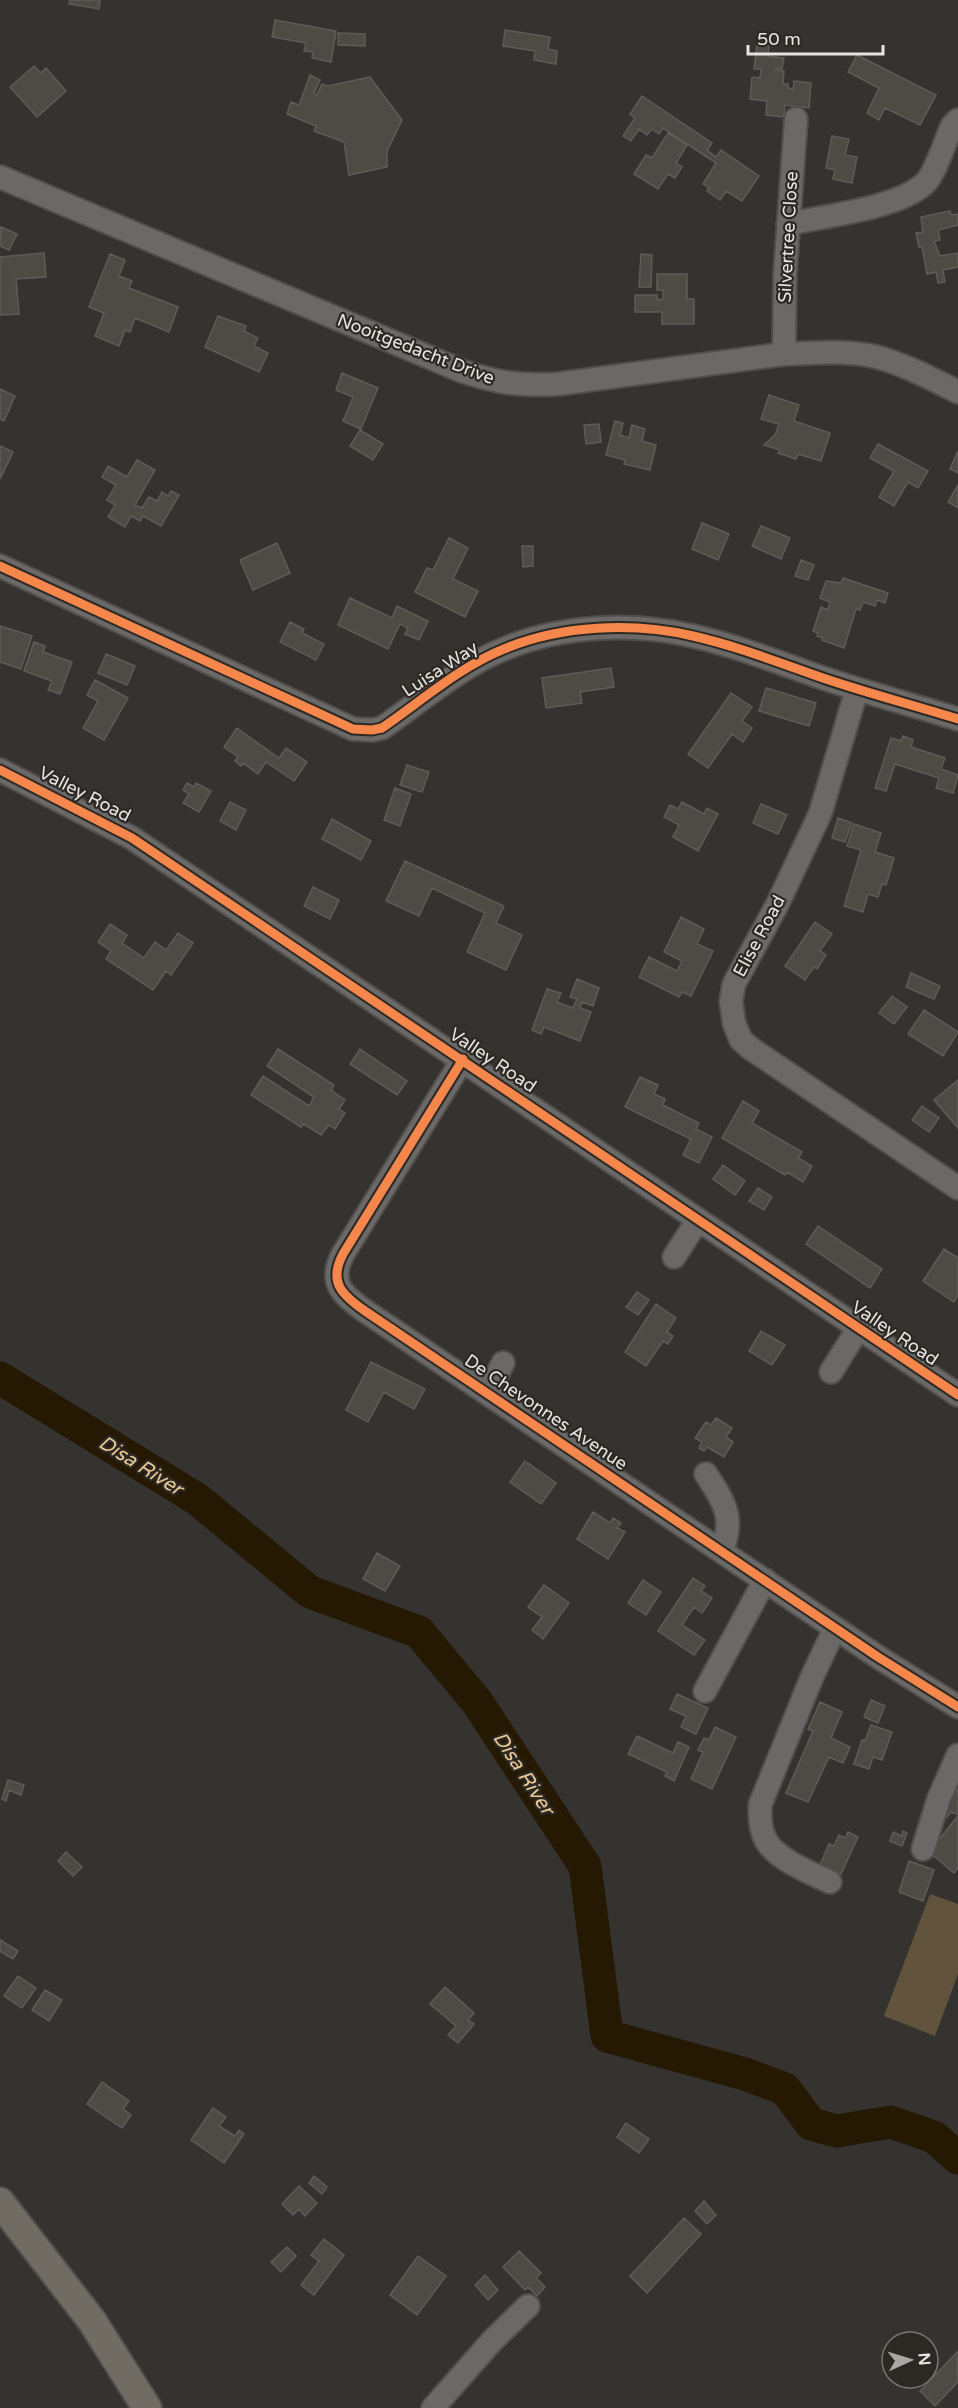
<svg xmlns="http://www.w3.org/2000/svg" width="958" height="2408" font-family="'Varela Round',sans-serif">
<style>
.green{fill:#61533c}
.lines{fill:none;stroke-linecap:round;stroke-linejoin:round}
.river{stroke:#261904;stroke-width:33}
.building{fill:#4e4a44;stroke:#5d5c59;stroke-width:1.5}
.minor-casing{stroke:#514f4d;stroke-width:26}
.major-casing{stroke:#514f4d;stroke-width:32}
.minor{stroke:#6a6967;stroke-width:22}
.major{stroke:#706b63;stroke-width:28}
.cycleway-casing{stroke:#2c2925;stroke-width:13}
.cycleway{stroke:#f5874c;stroke-width:9}
.labels{text-anchor:middle;stroke-width:4.5;stroke-linejoin:round;paint-order:stroke}
.street-label{font-size:18px;fill:#e7e5e3;stroke:#2c2925}
.water-label{font-size:20px;font-style:italic;fill:#ebc993;stroke:#2c2925}
</style>
<rect width="100%" height="100%" fill="#353330"/>
<path class="green" d="M 930,1894 L 958,1904 L 958,1974 L 935,2036 L 884,2016 Z"/>
<g class="lines">
<path class="river" d="M 0,1378 L 197,1499 L 310,1592 L 419,1632 L 477,1702 L 585,1866 L 607,2036 L 745,2074 L 785,2089 L 811,2124 L 837,2131 L 891,2122 L 934,2137 L 958,2158"/>
</g>
<path class="building" d="M 70,0 L 100,0 L 99,9 L 69,4 Z
M 275,20 L 336,31 L 331,62 L 312,58 L 313,52 L 304,51 L 306,43 L 272,37 Z
M 505,30 L 550,37 L 548,49 L 557,51 L 556,64 L 534,60 L 535,51 L 503,46 Z
M 338,33 L 365,34 L 365,46 L 338,45 Z
M 757,44 L 769,46 L 768,56 L 784,58 L 782,69 L 776,68 L 775,70 L 784,71 L 783,84 L 788,84 L 788,88 L 793,89 L 794,81 L 811,83 L 809,108 L 785,105 L 784,117 L 766,115 L 767,101 L 750,99 L 752,77 L 760,78 L 761,69 L 754,69 Z
M 857,55 L 936,95 L 920,125 L 885,108 L 879,120 L 867,113 L 879,88 L 848,72 Z
M 34,66 L 41,73 L 46,68 L 66,91 L 37,117 L 10,87 Z
M 310,75 L 320,80 L 314,93 L 317,95 L 322,84 L 328,86 L 370,77 L 402,120 L 387,151 L 387,167 L 349,175 L 344,142 L 314,131 L 316,126 L 287,114 L 291,102 L 299,105 Z
M 642,96 L 712,143 L 707,150 L 716,157 L 721,150 L 759,176 L 742,201 L 726,191 L 720,200 L 707,191 L 709,188 L 703,184 L 716,163 L 663,128 L 659,134 L 652,129 L 647,135 L 639,129 L 631,141 L 623,136 L 635,118 L 630,114 Z
M 668,133 L 687,145 L 676,163 L 682,167 L 675,178 L 668,174 L 658,189 L 634,174 L 646,155 L 652,158 Z
M 832,136 L 849,139 L 845,155 L 857,157 L 852,183 L 833,179 L 835,170 L 826,168 Z
M 950,211 L 951,215 L 958,214 L 958,225 L 938,230 L 940,240 L 934,241 L 940,256 L 958,253 L 958,267 L 943,270 L 945,282 L 938,283 L 936,272 L 927,274 L 922,247 L 919,247 L 916,233 L 923,232 L 921,217 Z
M 1,227 L 17,234 L 9,250 L 0,246 Z
M 44,253 L 46,277 L 16,279 L 19,314 L 0,315 L 0,257 Z
M 110,254 L 125,260 L 119,276 L 132,281 L 129,288 L 178,307 L 169,332 L 135,318 L 130,332 L 125,330 L 119,346 L 95,336 L 104,313 L 89,307 Z
M 641,254 L 652,255 L 651,287 L 639,287 Z
M 657,274 L 687,274 L 687,299 L 694,299 L 694,324 L 662,324 L 662,312 L 635,312 L 635,295 L 657,295 L 657,300 L 663,299 L 663,290 L 657,290 Z
M 218,316 L 246,326 L 244,331 L 258,338 L 254,346 L 268,353 L 259,372 L 205,347 Z
M 342,373 L 378,388 L 361,429 L 343,421 L 353,397 L 336,390 Z
M 0,389 L 15,396 L 4,421 L 0,419 Z
M 769,395 L 799,405 L 794,421 L 830,433 L 821,461 L 798,454 L 796,459 L 778,453 L 780,450 L 764,445 L 775,435 L 779,424 L 761,419 Z
M 615,421 L 623,423 L 620,435 L 629,438 L 632,425 L 645,429 L 642,441 L 656,445 L 650,470 L 624,464 L 625,460 L 606,455 Z
M 599,424 L 601,442 L 586,444 L 584,425 Z
M 360,430 L 383,444 L 373,460 L 350,446 Z
M 878,444 L 928,471 L 918,488 L 908,482 L 894,506 L 879,497 L 894,471 L 870,458 Z
M 0,446 L 13,452 L 0,479 Z
M 958,451 L 958,473 L 950,469 Z
M 137,460 L 155,470 L 135,505 L 142,508 L 149,497 L 157,501 L 162,492 L 168,496 L 171,491 L 179,495 L 161,526 L 143,516 L 140,521 L 131,516 L 125,527 L 108,517 L 115,505 L 107,500 L 116,485 L 102,477 L 108,466 L 127,477 Z
M 958,485 L 958,508 L 948,502 Z
M 702,523 L 729,534 L 718,560 L 692,549 Z
M 761,526 L 790,538 L 781,559 L 752,546 Z
M 449,538 L 468,548 L 453,579 L 478,591 L 465,617 L 415,592 L 427,568 L 433,570 Z
M 277,543 L 290,573 L 253,590 L 240,560 Z
M 522,546 L 533,546 L 533,566 L 523,567 Z
M 801,560 L 814,565 L 808,580 L 795,576 Z
M 843,578 L 888,593 L 885,603 L 877,600 L 875,606 L 863,602 L 860,610 L 856,609 L 844,648 L 822,640 L 823,638 L 817,636 L 818,633 L 813,631 L 821,607 L 828,610 L 830,602 L 820,598 L 826,581 L 841,583 Z
M 350,598 L 392,618 L 397,606 L 428,621 L 419,640 L 405,634 L 408,628 L 400,624 L 388,649 L 338,625 Z
M 290,622 L 304,629 L 302,633 L 324,644 L 316,660 L 280,642 Z
M 0,626 L 32,636 L 21,669 L 0,662 Z
M 34,642 L 45,646 L 43,652 L 72,662 L 60,694 L 48,690 L 52,681 L 24,671 Z
M 106,654 L 135,666 L 127,685 L 98,673 Z
M 611,668 L 614,687 L 580,692 L 582,703 L 546,708 L 542,678 Z
M 95,680 L 128,698 L 104,740 L 83,728 L 98,701 L 87,695 Z
M 766,688 L 816,703 L 809,726 L 759,711 Z
M 731,693 L 752,707 L 742,721 L 752,728 L 743,742 L 732,734 L 708,768 L 688,754 Z
M 237,728 L 279,758 L 286,748 L 307,762 L 294,781 L 266,762 L 258,774 L 243,763 L 241,766 L 235,761 L 238,757 L 224,747 Z
M 903,736 L 913,740 L 911,747 L 945,758 L 941,769 L 958,775 L 953,793 L 936,788 L 939,778 L 895,764 L 886,791 L 875,788 L 891,738 L 901,741 Z
M 407,765 L 429,772 L 422,792 L 400,785 Z
M 187,783 L 194,787 L 196,783 L 211,791 L 199,812 L 183,803 L 189,794 L 183,790 Z
M 395,788 L 411,794 L 400,826 L 384,820 Z
M 230,802 L 246,810 L 236,830 L 220,821 Z
M 682,802 L 704,814 L 707,808 L 718,814 L 698,851 L 673,837 L 679,825 L 664,817 L 670,805 L 678,809 Z
M 761,804 L 787,815 L 778,834 L 753,823 Z
M 838,818 L 852,823 L 845,842 L 832,838 Z
M 332,819 L 371,841 L 361,860 L 322,839 Z
M 854,824 L 881,833 L 875,852 L 894,858 L 886,885 L 882,884 L 878,897 L 868,894 L 863,912 L 844,906 L 861,850 L 847,846 Z
M 405,861 L 504,906 L 496,923 L 522,935 L 506,970 L 467,952 L 485,913 L 432,888 L 419,916 L 386,901 Z
M 313,887 L 339,900 L 330,919 L 304,906 Z
M 681,917 L 704,929 L 697,944 L 713,951 L 691,996 L 682,992 L 679,997 L 639,977 L 649,957 L 677,971 L 682,961 L 664,952 Z
M 815,922 L 832,934 L 820,951 L 826,955 L 817,969 L 814,967 L 805,980 L 785,966 Z
M 110,924 L 127,935 L 122,943 L 144,958 L 155,942 L 166,950 L 178,933 L 193,943 L 171,975 L 166,971 L 153,990 L 106,959 L 111,951 L 98,942 Z
M 911,973 L 940,986 L 934,999 L 906,987 Z
M 577,979 L 599,988 L 593,1006 L 582,1002 L 580,1008 L 591,1012 L 580,1041 L 544,1027 L 541,1034 L 532,1030 L 547,989 L 561,993 L 557,1002 L 573,1008 L 577,999 L 570,997 Z
M 892,996 L 907,1007 L 894,1024 L 879,1013 Z
M 924,1010 L 958,1032 L 943,1056 L 908,1034 Z
M 278,1049 L 334,1085 L 331,1090 L 345,1100 L 339,1109 L 345,1113 L 335,1129 L 329,1125 L 321,1135 L 304,1124 L 301,1127 L 251,1095 L 263,1076 L 309,1106 L 314,1097 L 267,1066 Z
M 360,1049 L 407,1081 L 397,1095 L 350,1064 Z
M 640,1077 L 658,1085 L 654,1094 L 665,1099 L 663,1105 L 699,1123 L 696,1129 L 712,1137 L 699,1163 L 683,1155 L 691,1139 L 625,1107 Z
M 958,1080 L 958,1128 L 934,1100 Z
M 743,1101 L 759,1111 L 752,1123 L 802,1152 L 798,1158 L 812,1166 L 803,1182 L 787,1172 L 785,1175 L 722,1138 Z
M 922,1106 L 939,1118 L 929,1132 L 912,1120 Z
M 723,1165 L 745,1181 L 735,1195 L 713,1179 Z
M 758,1188 L 772,1197 L 764,1210 L 749,1201 Z
M 818,1226 L 882,1269 L 870,1288 L 806,1244 Z
M 944,1249 L 958,1258 L 958,1295 L 954,1302 L 923,1281 Z
M 637,1292 L 649,1300 L 638,1315 L 626,1307 Z
M 656,1304 L 676,1318 L 667,1332 L 673,1336 L 668,1344 L 663,1341 L 646,1366 L 625,1352 Z
M 761,1331 L 785,1345 L 772,1365 L 749,1351 Z
M 371,1362 L 425,1389 L 414,1409 L 384,1392 L 368,1422 L 346,1410 Z
M 716,1418 L 732,1428 L 726,1437 L 733,1442 L 724,1457 L 707,1447 L 704,1451 L 699,1448 L 702,1442 L 695,1438 L 706,1422 L 711,1425 Z
M 525,1461 L 556,1483 L 541,1504 L 510,1482 Z
M 593,1512 L 610,1523 L 613,1518 L 621,1523 L 617,1528 L 625,1532 L 608,1559 L 577,1539 Z
M 377,1553 L 400,1566 L 385,1591 L 363,1579 Z
M 693,1578 L 705,1586 L 701,1591 L 712,1598 L 702,1613 L 694,1607 L 682,1625 L 705,1640 L 694,1655 L 658,1631 Z
M 643,1580 L 661,1592 L 646,1615 L 628,1603 Z
M 544,1585 L 569,1603 L 543,1639 L 532,1630 L 542,1617 L 528,1607 Z
M 677,1694 L 708,1708 L 696,1734 L 681,1727 L 686,1716 L 670,1709 Z
M 871,1700 L 885,1706 L 878,1723 L 864,1717 Z
M 820,1702 L 842,1712 L 831,1738 L 850,1747 L 843,1763 L 829,1757 L 808,1802 L 786,1793 L 813,1731 L 808,1729 Z
M 871,1725 L 892,1732 L 882,1760 L 873,1757 L 869,1769 L 854,1764 L 862,1740 L 865,1741 Z
M 715,1727 L 736,1737 L 712,1789 L 691,1779 L 703,1752 L 698,1750 L 704,1738 L 709,1740 Z
M 637,1736 L 673,1753 L 678,1742 L 689,1747 L 674,1781 L 665,1776 L 667,1772 L 628,1754 Z
M 8,1780 L 24,1785 L 21,1795 L 9,1790 L 6,1801 L 2,1799 Z
M 958,1789 L 958,1815 L 951,1812 L 947,1817 L 940,1811 Z
M 958,1816 L 958,1868 L 954,1873 L 929,1852 Z
M 903,1831 L 907,1833 L 902,1846 L 890,1841 L 893,1832 L 902,1836 Z
M 848,1832 L 858,1837 L 840,1876 L 819,1867 L 829,1844 L 834,1846 L 839,1835 L 845,1838 Z
M 66,1852 L 82,1867 L 73,1876 L 58,1861 Z
M 909,1861 L 934,1870 L 923,1901 L 899,1892 Z
M 0,1940 L 18,1951 L 13,1959 L 0,1951 Z
M 18,1976 L 36,1988 L 22,2008 L 4,1996 Z
M 445,1987 L 474,2013 L 468,2020 L 474,2024 L 458,2043 L 448,2035 L 456,2026 L 430,2004 Z
M 45,1990 L 62,2000 L 49,2021 L 32,2010 Z
M 102,2082 L 129,2101 L 123,2109 L 131,2115 L 122,2128 L 87,2104 Z
M 213,2108 L 226,2117 L 219,2126 L 235,2136 L 239,2130 L 244,2134 L 224,2163 L 191,2140 Z
M 626,2123 L 649,2139 L 639,2153 L 617,2137 Z
M 314,2176 L 327,2187 L 322,2194 L 309,2183 Z
M 299,2186 L 317,2203 L 305,2216 L 299,2209 L 293,2215 L 282,2204 Z
M 704,2201 L 716,2215 L 707,2224 L 695,2211 Z
M 684,2218 L 701,2234 L 647,2293 L 630,2276 Z
M 324,2239 L 344,2255 L 314,2295 L 301,2285 L 319,2261 L 311,2255 Z
M 287,2247 L 296,2256 L 281,2272 L 271,2262 Z
M 519,2251 L 541,2273 L 536,2278 L 545,2287 L 537,2296 L 528,2287 L 525,2290 L 503,2267 Z
M 418,2256 L 446,2276 L 417,2315 L 390,2295 Z
M 485,2275 L 498,2290 L 488,2300 L 475,2285 Z
M 957,2352 L 958,2382 L 935,2406 L 920,2391 Z"/>
<g class="lines">
<defs>
<path id="minor" d="M 0,177 L 462,371 C 498,383 519,386 558,384 L 784,354 C 815,353 847,350 877,357 C 906,365 932,379 958,392
M 788,224 C 824,216 903,208 927,181 C 937,169 945,141 952,126 L 958,120
M 784,354 L 785,274 L 796,119
M 0,566 L 353,729 L 372,730 L 382,728 C 420,702 461,666 504,649 C 561,625 633,622 693,636 C 737,646 780,663 823,678 C 867,693 913,705 958,719
M 857,689 L 820,814 L 777,905 L 734,984 L 731,1001 L 734,1023 L 741,1040 L 750,1048 L 958,1188
M 0,770 L 132,838 L 958,1395
M 463,1059 L 343,1254 C 328,1282 342,1295 365,1311 L 878,1657 L 958,1707
M 674,1257 L 698,1220
M 831,1372 L 858,1329
M 488,1393 L 503,1363
M 706,1474 C 724,1502 735,1517 722,1550
M 705,1691 L 765,1580
M 923,1849 L 939,1798 L 958,1755
M 830,1882 C 811,1873 778,1860 767,1842 C 760,1831 760,1817 760,1805 L 812,1677 L 835,1628
M 433,2408 L 492,2341 L 528,2306"/>
<path id="major" d="M 0,2202 L 92,2321 L 147,2408"/>
</defs>
<use href="#minor" class="minor-casing"/>
<use href="#major" class="major-casing"/>
<use href="#minor" class="minor"/>
<use href="#major" class="major"/>
<defs>
<path id="cycleway" d="M 0,566 L 353,729 L 372,730 L 382,728 C 420,702 461,666 504,649 C 561,625 633,622 693,636 C 737,646 780,663 823,678 C 867,693 913,705 958,719
M 0,770 L 132,838 L 958,1395
M 463,1059 L 343,1254 C 328,1282 342,1295 365,1311 L 878,1657 L 958,1707"/>
</defs>
<use href="#cycleway" class="cycleway-casing"/>
<use href="#cycleway" class="cycleway"/>
</g>
<g class="labels">
<g class="street-label">
<text transform="translate(788 237) rotate(-87)" y="6">Silvertree Close</text>
<text transform="translate(416 349) rotate(21)" y="6">Nooitgedacht Drive</text>
<text transform="translate(440 669) rotate(-33)" y="6">Luisa Way</text>
<text transform="translate(85 794) rotate(27)" y="6">Valley Road</text>
<text transform="translate(759 936) rotate(-62)" y="6">Elise Road</text>
<text transform="translate(493 1060) rotate(34)" y="6">Valley Road</text>
<text transform="translate(895 1333) rotate(34)" y="6">Valley Road</text>
<text transform="translate(546 1412) rotate(34)" y="6">De Chevonnes Avenue</text>
</g>
<g class="water-label">
<text transform="translate(141 1465) rotate(32)" y="7">Disa River</text>
<text transform="translate(524 1773) rotate(57)" y="7">Disa River</text>
</g>
</g>
<g transform="translate(910 2360) rotate(86)"><circle r="28" fill="#2c2925" stroke="#777471" stroke-width="1.5"/>
<path d="M0-4.5L10 22L0 15L-10 22Z" fill="#a9a7a4"/>
<text y="-9" font-size="16" font-weight="bold" text-anchor="middle" fill="#e7e5e3">N</text>
</g>
<path d="M748 45v9h135v-9" fill="none" stroke="#e7e5e3" stroke-width="3"/>
<text x="757" y="45" font-size="18" fill="#e7e5e3" stroke="#2c2925" stroke-width="4.5" paint-order="stroke">50 m</text>
</svg>
